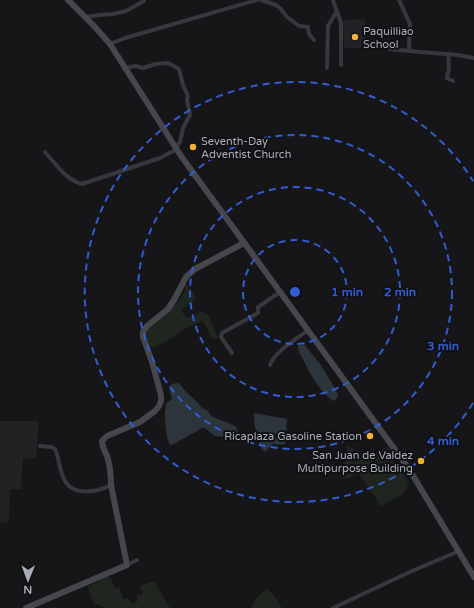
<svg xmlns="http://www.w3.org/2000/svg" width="474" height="608" font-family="'Varela Round',sans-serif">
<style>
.built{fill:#222225}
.green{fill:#1e261f}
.water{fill:#2c353c}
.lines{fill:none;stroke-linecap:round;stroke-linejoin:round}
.street{stroke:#37383d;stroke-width:4}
.secondary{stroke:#45474d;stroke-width:6}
.ring{fill:none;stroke:#325cd3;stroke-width:2;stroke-dasharray:7 5}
.poi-dot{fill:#f2b134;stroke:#111113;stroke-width:1.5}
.labels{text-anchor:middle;stroke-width:4;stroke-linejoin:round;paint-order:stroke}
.poi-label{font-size:11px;fill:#a8adb8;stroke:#111113;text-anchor:start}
.centre{fill:#325cd3;stroke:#111113;stroke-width:2}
.ring-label{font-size:12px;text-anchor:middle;font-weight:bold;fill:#325cd3;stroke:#111113;stroke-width:4;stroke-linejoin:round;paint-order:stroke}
</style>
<rect width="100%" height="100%" fill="#161618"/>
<path class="built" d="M 365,19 L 367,48 L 344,48 L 343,20 Z
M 0,421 L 39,421 L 36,459 L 23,458 L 21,489 L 10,490 L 9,521 L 0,523 Z"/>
<path class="green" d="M 186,283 L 195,295 L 195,300 L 192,303 L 183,308 L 182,312 L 187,318 L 192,317 L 201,311 L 208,315 L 218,337 L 216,340 L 211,337 L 203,321 C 196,324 188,326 182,330 C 171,338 163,345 149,348 C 148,344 146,340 146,336 C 147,321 183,311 186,283 Z
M 347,445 L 367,457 L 387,447 L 409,483 L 403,494 L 381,506 L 358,472 L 350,478 L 342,478 L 340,466 L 348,459 Z
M 109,575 L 115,588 L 119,587 L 123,599 L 128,598 L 131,603 L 138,601 L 136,596 L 143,594 L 139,586 L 154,581 L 170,608 L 106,608 L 93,603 L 88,587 Z
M 267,589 L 274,595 L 282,608 L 251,608 L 257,597 Z"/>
<path class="water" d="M 304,344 L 321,365 L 338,394 L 337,398 L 334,401 C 320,395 306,365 299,352 L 298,348 L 299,345 Z
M 177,383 L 180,384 L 186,392 L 195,400 L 201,407 L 208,411 L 211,416 L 235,426 C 239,430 238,434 235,438 L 215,436 L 205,428 L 202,428 L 174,444 L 170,445 C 165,435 164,416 166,404 L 172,399 L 169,387 L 172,384 Z
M 254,413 L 287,419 L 286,431 L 287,441 L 283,445 L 273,444 L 265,452 C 257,447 254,423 254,413 Z"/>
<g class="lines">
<path class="street" d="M 261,0 L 276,5 L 280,8 L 287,17 L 299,26 L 308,27 L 309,34 L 314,40
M 333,0 L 341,23 L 341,65
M 399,0 L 410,24 L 409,51 L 458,55 L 474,58
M 86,17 L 99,15 L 113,14 L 126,11 L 144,1
M 110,44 L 125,38 L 257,0
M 390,49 L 409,51
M 448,54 L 449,68 L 447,78 L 453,81
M 125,68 L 136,66 L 143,68 L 156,64 L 168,63 L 179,69 L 183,85 L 188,96 L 187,100 L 190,115 L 183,128 L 180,142 L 176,147
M 327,68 L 328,26 L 337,11
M 45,152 C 55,163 67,181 82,184 L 160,158 L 177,149
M 232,353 L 221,337 L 222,333 L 258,313 L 258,307 L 280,292
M 270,365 C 274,352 297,339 308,330
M 40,446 L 51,447 L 55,449 C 59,458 59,469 64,479 C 72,497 98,492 111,485
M 127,565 L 137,560
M 333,608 L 412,571 L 459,551"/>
<path class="secondary" d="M 68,0 L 94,26 L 110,44 L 181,156 L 409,469 L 474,577
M 26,608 L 127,565 L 111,485 C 111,475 110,465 107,456 C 105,451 102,447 102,441 L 107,436 L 140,422 L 155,411 L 159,406 L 161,401 L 161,395 L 152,362 L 143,337 L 143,332 L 147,326 L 168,309 L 174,300 L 186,277 L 195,269 L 244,243"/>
</g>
<g class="ring">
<circle cx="295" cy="292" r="52"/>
<circle cx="295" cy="292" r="105"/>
<circle cx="295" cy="292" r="157"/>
<path d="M473 403A210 210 0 1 1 473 181"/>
</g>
<g class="poi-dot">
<circle cx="355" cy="37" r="4"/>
<circle cx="193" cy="147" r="4"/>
<circle cx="370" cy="436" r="4"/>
<circle cx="421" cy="461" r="4"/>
</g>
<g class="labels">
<g class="poi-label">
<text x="363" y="35">Paquilliao<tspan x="363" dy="13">School</tspan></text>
<text x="201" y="145">Seventh-Day<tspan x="201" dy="13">Adventist Church</tspan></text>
<text x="362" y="440" text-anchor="end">Ricaplaza Gasoline Station</text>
<text x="413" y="459" text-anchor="end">San Juan de Valdez<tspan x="413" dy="13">Multipurpose Building</tspan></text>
</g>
</g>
<circle cx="295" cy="292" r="6" class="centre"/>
<g class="ring-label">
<text x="347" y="296">1 min</text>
<text x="400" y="296">2 min</text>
<text x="443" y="350">3 min</text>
<text x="443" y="445">4 min</text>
</g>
<g transform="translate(28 580) rotate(181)" stroke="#111113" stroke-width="3" paint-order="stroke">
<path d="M0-3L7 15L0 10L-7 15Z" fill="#a8adb8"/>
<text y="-6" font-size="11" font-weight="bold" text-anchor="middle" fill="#a8adb8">N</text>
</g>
</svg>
